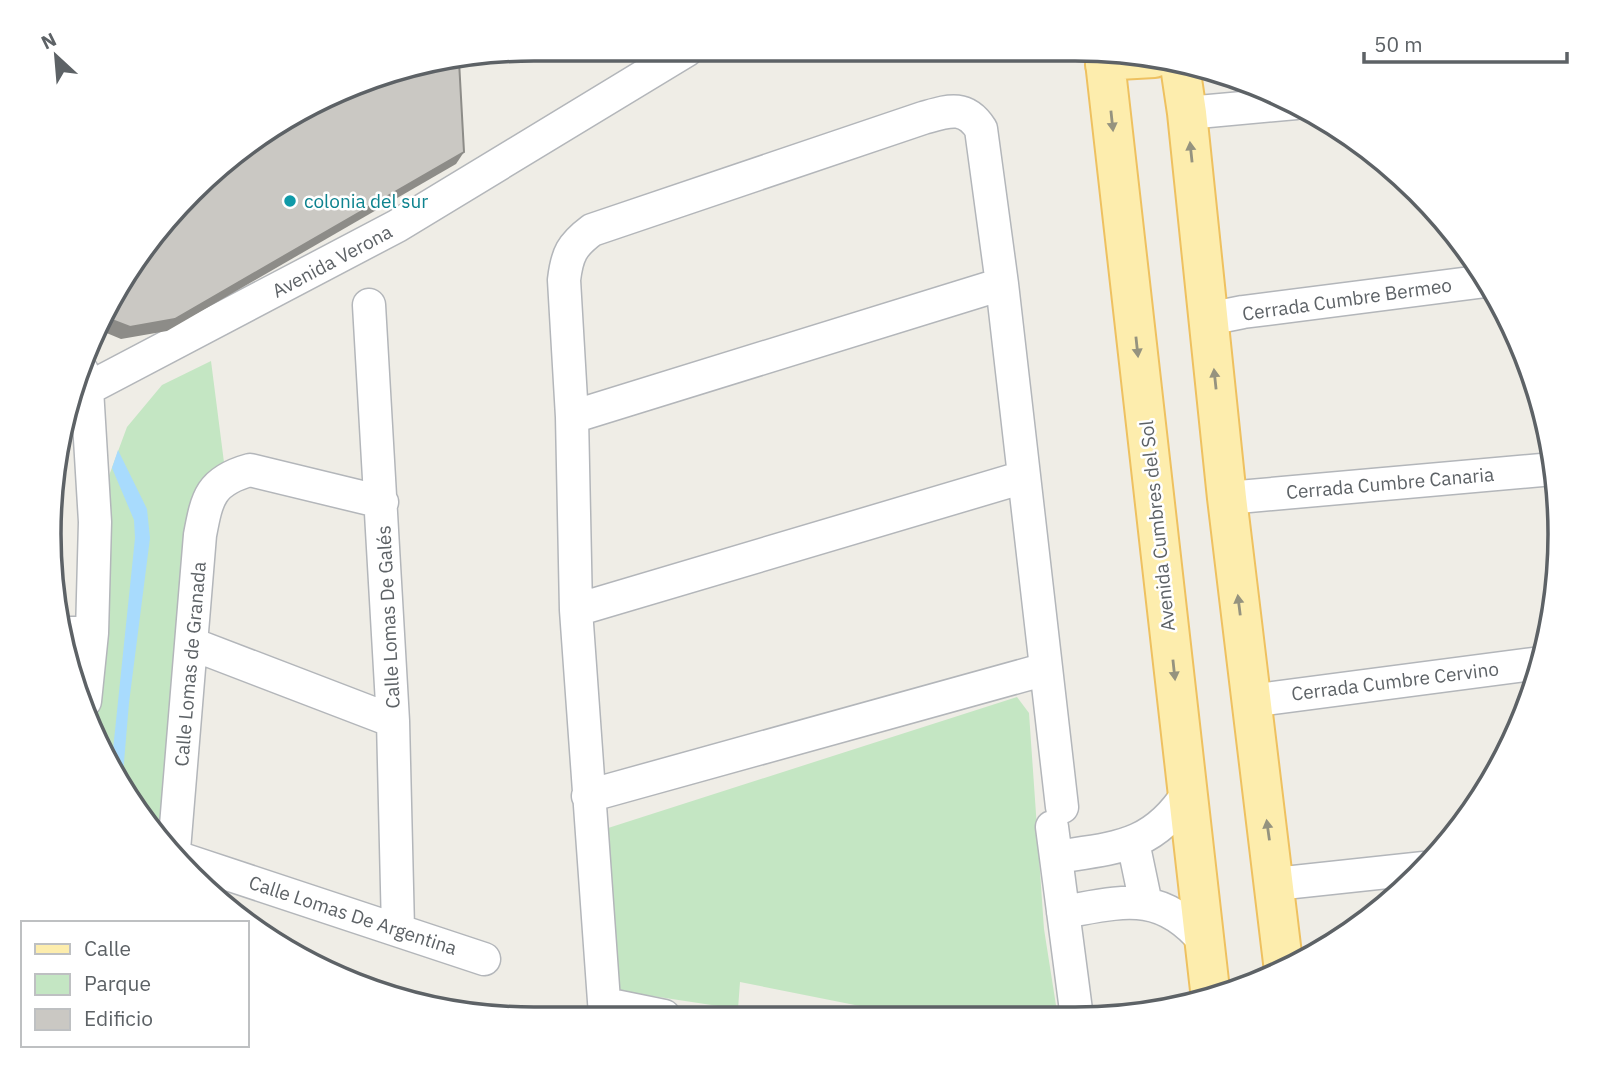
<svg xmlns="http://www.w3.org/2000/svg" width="1609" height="1068" font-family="'IBM Plex Sans',sans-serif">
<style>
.green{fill:#c4e6c3}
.water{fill:#a8dbfd}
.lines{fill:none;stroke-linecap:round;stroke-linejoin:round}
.minor-casing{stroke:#b3b6ba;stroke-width:35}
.primary-casing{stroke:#eec160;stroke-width:42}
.minor{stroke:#fff;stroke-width:32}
.primary{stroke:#fdedad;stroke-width:38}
.shaded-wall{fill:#8d8c88}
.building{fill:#cac8c3;stroke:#8d8c88;stroke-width:2}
.oneway{fill:#95937f}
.culture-dot{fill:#0f9aa8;stroke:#fff;stroke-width:2.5}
.labels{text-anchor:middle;stroke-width:5;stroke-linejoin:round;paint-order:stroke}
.culture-label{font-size:19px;fill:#0d838f;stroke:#fff;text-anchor:start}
.street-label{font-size:19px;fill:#5d6266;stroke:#fff}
.rim{fill:none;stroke:#5d6266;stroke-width:3.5}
</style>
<rect width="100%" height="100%" fill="#efede6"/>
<path class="green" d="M 211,361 L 226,478 L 207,501 L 174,850 L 114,776 L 85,701 L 107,481 L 127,427 L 162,385 Z
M 1017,697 L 1029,713 L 1044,929 L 1058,1018 L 892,1017 L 890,1012 L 740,982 L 738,1009 L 619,991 L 605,829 Z"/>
<path class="water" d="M 118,450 L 147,509 L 150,538 L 129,703 L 122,786 L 111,769 L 135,538 L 134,520 L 112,468 Z"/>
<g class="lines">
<defs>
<path id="minor" d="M 1187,113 L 1296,103
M 369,305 L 393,721 L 398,929
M 1208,319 L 1243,312 L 1486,281
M 82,371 L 87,389 L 95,522 L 92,633 L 85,701
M 76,390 L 87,389 L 397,226 L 687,50
M 572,417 L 1002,284
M 1227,498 L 1553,469
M 576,610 L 1024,477
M 60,633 L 92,633
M 192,644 L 393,721
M 1250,701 L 1541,663
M 588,796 L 1046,669
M 1052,827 L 1077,1018
M 1133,842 L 1146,904
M 174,850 L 200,535 C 207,498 210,481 250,470 L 382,502
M 1056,857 C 1115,848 1153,848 1188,793
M 182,859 L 484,959
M 1275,884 L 1424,868
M 1063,912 C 1122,902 1160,889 1204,941
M 605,1004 L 664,1016
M 605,1015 L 576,610 L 572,417 L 564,280 C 567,254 572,245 592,230 L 923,118 C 948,111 965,104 981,129 L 1002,284 L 1062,807"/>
<path id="primary" d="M 1104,53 L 1211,999
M 1105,65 L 1118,60 L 1154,58
M 1180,66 L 1187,113 L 1227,498 L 1284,971"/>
</defs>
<use href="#minor" class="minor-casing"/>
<use href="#primary" class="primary-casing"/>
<use href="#minor" class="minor"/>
<use href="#primary" class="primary"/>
</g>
<path class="shaded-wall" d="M 464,152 L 456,164 L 167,331 L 121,339 L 97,329 L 104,317 Z"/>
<path class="building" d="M 459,61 L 464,152 L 175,319 L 130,327 L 104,317 L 149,238 L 264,131 L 378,75 Z"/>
<defs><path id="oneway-solid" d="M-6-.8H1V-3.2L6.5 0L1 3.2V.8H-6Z" transform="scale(1.75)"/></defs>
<g class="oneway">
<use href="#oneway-solid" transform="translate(1112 121) rotate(84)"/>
<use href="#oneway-solid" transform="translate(1191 152) rotate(-96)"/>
<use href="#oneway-solid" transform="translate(1137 347) rotate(84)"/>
<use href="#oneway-solid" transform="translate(1215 379) rotate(-96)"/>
<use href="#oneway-solid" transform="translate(1239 605) rotate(-97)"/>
<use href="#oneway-solid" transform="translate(1174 670) rotate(84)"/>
<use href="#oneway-solid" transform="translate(1268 830) rotate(-98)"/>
</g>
<circle class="culture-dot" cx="290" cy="201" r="7"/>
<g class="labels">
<g class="culture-label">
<text x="304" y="208">colonia del sur</text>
</g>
<g class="street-label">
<text transform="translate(332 261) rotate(-28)" y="7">Avenida Verona</text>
<text transform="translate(1347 299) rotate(-8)" y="7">Cerrada Cumbre Bermeo</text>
<text transform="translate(1390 483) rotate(-5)" y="7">Cerrada Cumbre Canaria</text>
<text transform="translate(1157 526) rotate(-96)" y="7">Avenida Cumbres del Sol</text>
<text transform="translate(388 617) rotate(-93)" y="7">Calle Lomas De Galés</text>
<text transform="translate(190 664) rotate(-85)" y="7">Calle Lomas de Granada</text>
<text transform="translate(1395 681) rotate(-7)" y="7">Cerrada Cumbre Cervino</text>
<text transform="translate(353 915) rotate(18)" y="7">Calle Lomas De Argentina</text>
</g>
</g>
<path d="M0 0H1609V1068H0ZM534 61H1075A473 473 0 0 1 1548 534V534A473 473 0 0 1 1075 1007H534A473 473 0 0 1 61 534V534A473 473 0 0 1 534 61Z" fill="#fff" fill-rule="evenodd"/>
<path class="rim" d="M534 61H1075A473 473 0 0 1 1548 534V534A473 473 0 0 1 1075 1007H534A473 473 0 0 1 61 534V534A473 473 0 0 1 534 61Z"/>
<rect x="21" y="921" width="228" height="126" fill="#ffffff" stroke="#bec0c2" stroke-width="2"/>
<rect x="35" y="944" width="35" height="10" fill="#fdedad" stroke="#bec0c2" stroke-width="2"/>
<text x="84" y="956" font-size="21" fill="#5d6266">Calle</text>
<rect x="35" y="974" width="35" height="21" fill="#c4e6c3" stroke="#bec0c2" stroke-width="2"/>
<text x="84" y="991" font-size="21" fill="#5d6266">Parque</text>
<rect x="35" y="1009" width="35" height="21" fill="#cac8c3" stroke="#bec0c2" stroke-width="2"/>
<text x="84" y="1026" font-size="21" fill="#5d6266">Edificio</text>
<g transform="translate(56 56) rotate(334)" stroke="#ffffff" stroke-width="5" paint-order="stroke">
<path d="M0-5L12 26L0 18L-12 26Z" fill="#5d6266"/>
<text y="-10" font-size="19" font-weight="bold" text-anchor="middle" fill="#5d6266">N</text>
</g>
<path d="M1364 52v10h203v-10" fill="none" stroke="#5d6266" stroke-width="3.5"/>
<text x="1374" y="52" font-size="21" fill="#5d6266" stroke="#ffffff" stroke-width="5" paint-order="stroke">50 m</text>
</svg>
